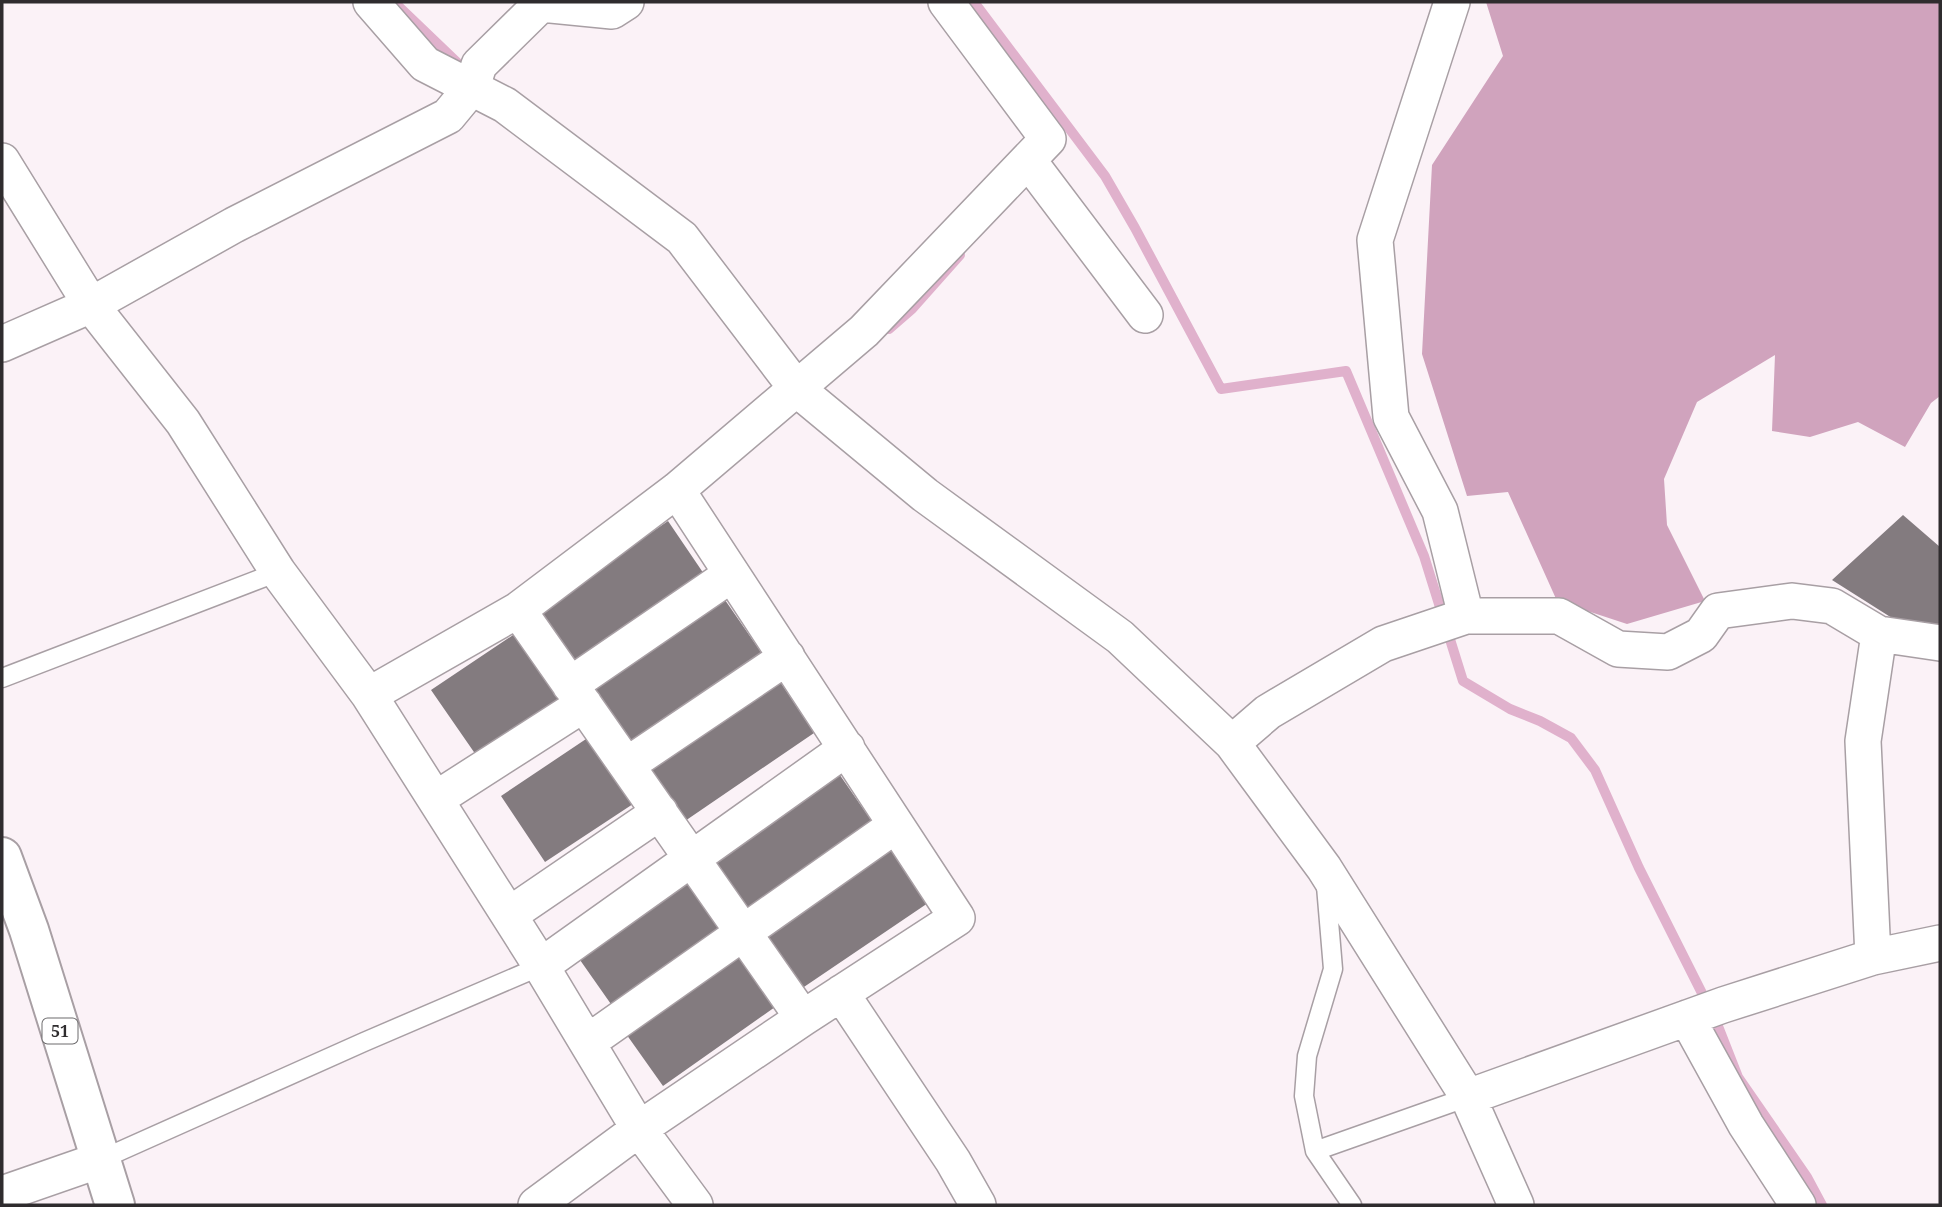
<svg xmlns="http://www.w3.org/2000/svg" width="1942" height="1207" font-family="'Noto Serif',serif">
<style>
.forest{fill:#d0a3bd}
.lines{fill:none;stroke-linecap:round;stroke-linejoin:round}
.stream{stroke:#e0b1cc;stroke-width:10}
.building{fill:#837b7f}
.service-casing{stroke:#a89fa4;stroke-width:21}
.minor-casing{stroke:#a89fa4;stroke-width:38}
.primary-casing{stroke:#a89fa4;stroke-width:42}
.service{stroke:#fff;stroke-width:18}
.minor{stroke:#fff;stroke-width:35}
.primary{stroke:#fff;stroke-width:38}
.labels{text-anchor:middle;stroke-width:5;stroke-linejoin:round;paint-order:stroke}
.shield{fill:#fff;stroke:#6d6b6d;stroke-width:2}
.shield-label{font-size:16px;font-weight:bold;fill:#2f2c2e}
</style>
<rect width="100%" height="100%" fill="#fbf2f7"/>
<path class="forest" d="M 1486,2 L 1940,2 L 1940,396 L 1931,403 L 1905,447 L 1858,422 L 1810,437 L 1772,431 L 1775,355 L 1697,402 L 1664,479 L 1667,525 L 1705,601 L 1627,624 L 1557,601 L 1508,492 L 1467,496 L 1422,354 L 1432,165 L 1503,56 Z"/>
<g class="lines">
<path class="stream" d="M 394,2 L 463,68
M 974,2 L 1105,176 L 1135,228 L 1221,389 L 1346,371 L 1424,556 L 1463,681 L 1510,709 L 1540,721 L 1571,738 L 1595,770 L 1639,868 L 1716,1021 L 1738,1077 L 1807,1177 L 1822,1205
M 889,329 L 912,309 L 960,255"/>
</g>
<path class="building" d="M 1903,515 L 1940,547 L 1940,628 L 1892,618 L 1832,580 Z
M 668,521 L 706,577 L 577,665 L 539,610 Z
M 725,600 L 763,655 L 633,744 L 595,688 Z
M 519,631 L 564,697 L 476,755 L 431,690 Z
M 777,677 L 814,733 L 685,821 L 647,766 Z
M 589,737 L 633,804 L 545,862 L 501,796 Z
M 835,768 L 873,823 L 743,911 L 706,856 Z
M 890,847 L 928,903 L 798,991 L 760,935 Z
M 684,873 L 723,929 L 613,1007 L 573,950 Z
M 736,952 L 775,1007 L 663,1086 L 624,1031 Z"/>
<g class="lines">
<defs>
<path id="service" d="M 2,678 L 278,572
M 1326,886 L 1333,969 L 1307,1056 L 1304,1096 L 1315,1151 L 1352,1205
M 1315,1151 L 1468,1097
M 100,1160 L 364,1042 L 541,966"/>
<path id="minor" d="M 371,2 L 425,64 L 505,105 L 682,238 L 797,389 L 925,495 L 1120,637 L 1232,743 L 1324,868 L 1468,1097 L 1516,1205
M 1452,2 L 1375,240 L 1391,417 L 1440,511 L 1466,616
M 1028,160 L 1145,315
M 2,161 L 91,305 L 183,422 L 278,572 L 369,695 L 541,966 L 639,1129 L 695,1205
M 2,344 L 91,305 L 234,225 L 448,116 L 472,87 L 479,65 L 541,4 L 612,11 L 626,2
M 518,610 L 803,1018
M 570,685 L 732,574
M 369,695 L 518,610 L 677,490 L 864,331 L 1048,139 L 946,2
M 1232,743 L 1268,712 L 1383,644 L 1466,616 L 1559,616 L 1618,649 L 1668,652 L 1701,635 L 1718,611 L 1792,601 L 1832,606 L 1879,634 L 1940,643
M 627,765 L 787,657
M 436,799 L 584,704
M 509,915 L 660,812
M 1873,957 L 1863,741 L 1879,634
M 541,966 L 847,748
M 841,993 L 953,1161 L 978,1205
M 1687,1018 L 1746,1125 L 1798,1205
M 588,1042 L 896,825
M 1468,1097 L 1723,1005 L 1873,957 L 1940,943
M 2,1194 L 100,1160
M 536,1205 L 639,1129 L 803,1018 L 957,918 L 677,490"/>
<path id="primary" d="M 2,857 L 29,930 L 115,1205"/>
</defs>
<use href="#service" class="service-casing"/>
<use href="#minor" class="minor-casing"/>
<use href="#primary" class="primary-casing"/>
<use href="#service" class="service"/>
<use href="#minor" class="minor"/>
<use href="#primary" class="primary"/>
</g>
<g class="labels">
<rect class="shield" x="42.5" y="1018.5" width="35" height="25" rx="5"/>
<g class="shield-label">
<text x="60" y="1037">51</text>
</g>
</g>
<rect width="1942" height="1207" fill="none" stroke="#2f2c2e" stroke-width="7"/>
</svg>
